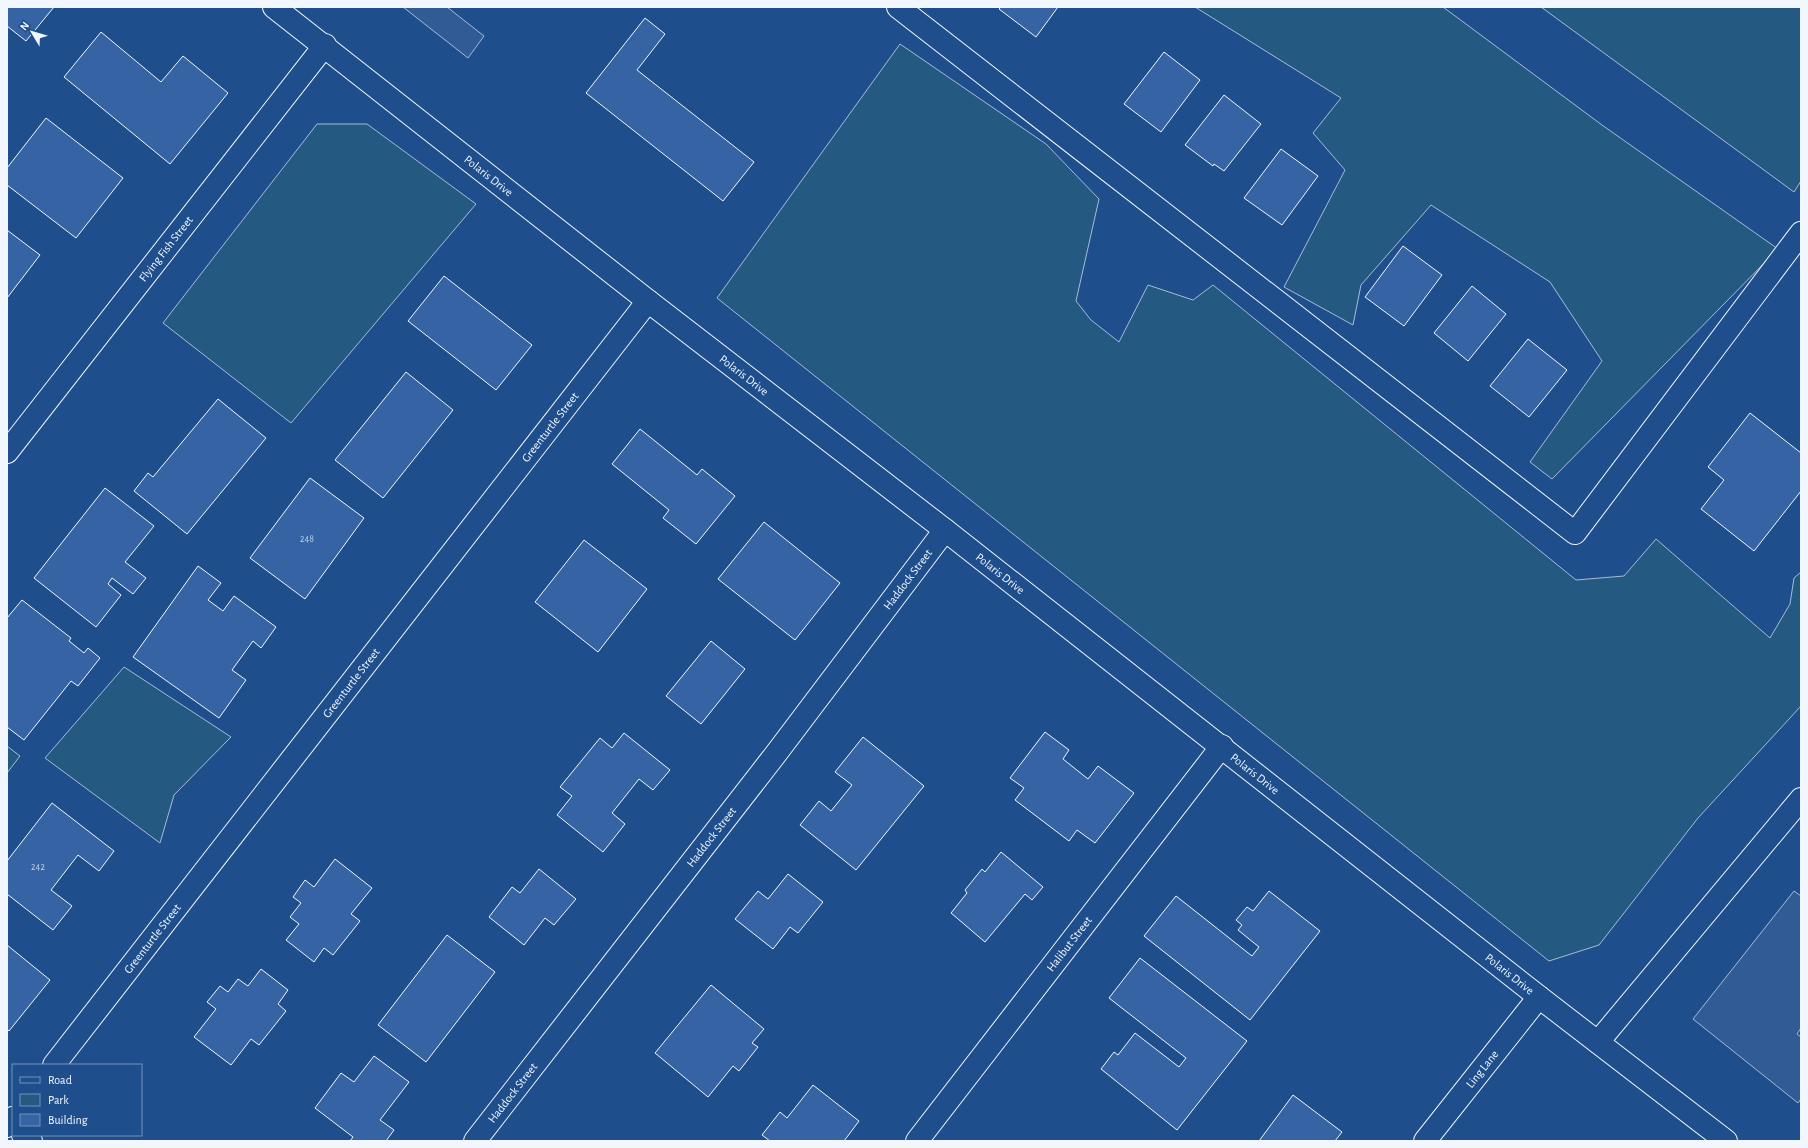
<svg xmlns="http://www.w3.org/2000/svg" width="1808" height="1148" font-family="'Alegreya Sans',sans-serif">
<style>
.green{fill:#245a82;stroke:#a8bbd7}
.parking{fill:#305b95;stroke:#a8bbd7}
.building{fill:#3563a3;stroke:#f2f6ff}
.lines{fill:none;stroke-linecap:round;stroke-linejoin:round}
.minor-casing{stroke:#f2f6ff;stroke-width:24}
.minor{stroke:#1f4e8c;stroke-width:22}
.labels{text-anchor:middle;stroke-width:3;stroke-linejoin:round;paint-order:stroke}
.number-label{font-size:10px;fill:#c3d1e8}
.street-label{font-size:12px;fill:#f2f6ff;stroke:#1f4e8c}
</style>
<rect width="100%" height="100%" fill="#1f4e8c"/>
<path class="green" d="M 1195,7 L 1443,7 L 1602,125 L 1778,249 L 1552,479 L 1530,462 L 1602,361 L 1550,282 L 1431,205 L 1361,285 L 1353,325 L 1284,287 L 1345,170 L 1313,133 L 1341,98 Z
M 1541,7 L 1801,7 L 1801,181 L 1794,192 Z
M 900,44 L 1046,144 L 1099,199 L 1076,301 L 1091,320 L 1119,342 L 1148,285 L 1193,300 L 1213,285 L 1576,580 L 1624,576 L 1656,539 L 1770,638 L 1790,604 L 1794,578 L 1801,572 L 1801,706 L 1698,818 L 1599,945 L 1549,961 L 717,298 Z
M 317,124 L 367,124 L 476,204 L 291,423 L 163,323 Z
M 124,667 L 231,737 L 174,795 L 160,843 L 45,758 Z
M 7,746 L 20,756 L 7,773 Z"/>
<path class="parking" d="M 403,7 L 447,7 L 484,36 L 468,58 Z
M 1794,891 L 1801,896 L 1801,1028 L 1797,1034 L 1801,1037 L 1801,1099 L 1798,1103 L 1693,1019 Z"/>
<path class="building" d="M 7,7 L 54,7 L 26,41 L 7,26 Z
M 1001,7 L 1058,7 L 1036,37 L 999,9 Z
M 645,18 L 665,34 L 637,70 L 754,162 L 723,201 L 586,93 Z
M 101,32 L 161,82 L 183,56 L 228,93 L 170,164 L 64,77 Z
M 1164,52 L 1200,80 L 1161,132 L 1124,104 Z
M 1224,95 L 1261,124 L 1224,171 L 1214,164 L 1213,166 L 1185,145 Z
M 46,118 L 123,178 L 76,238 L 7,185 L 7,168 Z
M 1281,149 L 1318,176 L 1282,225 L 1244,198 Z
M 7,230 L 40,255 L 7,298 Z
M 1403,246 L 1442,275 L 1404,326 L 1365,297 Z
M 444,276 L 532,345 L 496,390 L 408,321 Z
M 1472,286 L 1506,314 L 1468,361 L 1434,333 Z
M 1528,339 L 1567,370 L 1529,417 L 1490,386 Z
M 406,372 L 453,410 L 383,498 L 335,460 Z
M 218,399 L 266,438 L 187,534 L 134,491 L 148,473 L 153,477 Z
M 1750,413 L 1801,453 L 1801,491 L 1754,551 L 1701,509 L 1724,480 L 1708,467 Z
M 640,429 L 697,475 L 702,469 L 735,496 L 696,544 L 663,518 L 669,510 L 612,464 Z
M 310,478 L 364,518 L 305,599 L 250,558 Z
M 105,488 L 154,526 L 125,562 L 146,578 L 133,594 L 112,578 L 108,584 L 121,595 L 96,627 L 34,578 Z
M 764,522 L 840,583 L 795,640 L 718,579 Z
M 584,540 L 647,589 L 598,652 L 535,602 Z
M 198,566 L 221,583 L 208,600 L 223,611 L 234,596 L 276,627 L 261,648 L 253,641 L 232,670 L 246,680 L 219,718 L 133,657 Z
M 22,600 L 71,638 L 69,641 L 84,653 L 88,648 L 100,658 L 78,686 L 71,681 L 24,740 L 7,727 L 7,618 Z
M 711,641 L 745,669 L 701,724 L 666,696 Z
M 1045,732 L 1069,750 L 1063,759 L 1088,779 L 1098,766 L 1134,793 L 1095,843 L 1077,830 L 1069,841 L 1015,800 L 1024,788 L 1010,778 Z
M 624,733 L 670,770 L 653,790 L 639,779 L 612,813 L 625,824 L 603,852 L 557,815 L 572,796 L 560,787 L 600,738 L 612,748 Z
M 863,737 L 924,786 L 856,870 L 800,825 L 819,801 L 831,811 L 852,785 L 835,772 Z
M 52,803 L 114,851 L 99,871 L 78,855 L 51,890 L 72,906 L 53,930 L 7,894 L 7,861 Z
M 1001,852 L 1043,887 L 1032,900 L 1025,894 L 985,942 L 951,913 L 967,893 L 965,890 L 982,869 L 985,872 Z
M 335,859 L 372,888 L 351,914 L 360,921 L 333,955 L 324,948 L 314,962 L 286,940 L 299,924 L 290,917 L 301,903 L 293,897 L 305,880 L 314,887 Z
M 539,869 L 576,899 L 554,925 L 545,918 L 524,945 L 489,917 L 512,887 L 520,893 Z
M 788,874 L 823,902 L 798,933 L 790,927 L 773,949 L 735,919 L 758,891 L 768,899 Z
M 1269,891 L 1320,931 L 1250,1020 L 1144,936 L 1176,896 L 1252,956 L 1259,947 L 1238,930 L 1242,925 L 1236,920 L 1247,907 L 1253,911 Z
M 447,935 L 495,972 L 426,1062 L 378,1025 Z
M 7,945 L 50,980 L 9,1031 L 7,1029 Z
M 1140,958 L 1247,1041 L 1177,1130 L 1101,1069 L 1114,1052 L 1118,1055 L 1135,1033 L 1179,1067 L 1186,1058 L 1109,998 Z
M 261,969 L 288,990 L 278,1004 L 286,1011 L 259,1045 L 251,1039 L 231,1065 L 194,1037 L 216,1009 L 207,1002 L 220,986 L 228,992 L 238,979 L 248,986 Z
M 711,985 L 764,1029 L 752,1043 L 758,1047 L 739,1071 L 733,1066 L 708,1097 L 655,1053 Z
M 374,1056 L 409,1082 L 380,1120 L 394,1130 L 386,1141 L 350,1141 L 353,1137 L 315,1108 L 341,1073 L 354,1082 Z
M 813,1085 L 859,1121 L 844,1141 L 770,1141 L 762,1135 L 780,1112 L 787,1118 Z
M 1293,1095 L 1342,1132 L 1335,1141 L 1259,1141 Z"/>
<g class="lines">
<defs>
<g id="minor">
<path id="s1" d="M 274,7 L 648,301 L 945,530 L 1539,997 L 1726,1141"/>
<path d="M 898,7 L 1575,533 L 1801,233"/>
<path id="s2" d="M 7,452 L 325,45"/>
<path d="M 1598,1042 L 1801,799"/>
<path id="s3" d="M 54,1065 L 648,301"/>
<path d="M 7,1126 L 13,1118"/>
<path d="M 23,1135 L 31,1141"/>
<path id="s4" d="M 475,1141 L 775,755 L 945,530"/>
<path id="s5" d="M 917,1141 L 1222,746"/>
<path id="s6" d="M 1425,1141 L 1539,997"/>
</g>
</defs>
<use href="#minor" class="minor-casing"/>
<use href="#minor" class="minor"/>
</g>
<g class="labels">
<g class="number-label">
<text x="307" y="542">248</text>
<text x="38" y="870">242</text>
</g>
<g class="street-label">
<text dy="4" stroke="none"><textPath href="#s1" startOffset="273">Polaris Drive</textPath></text>
<text dy="4" stroke="none"><textPath href="#s2" startOffset="258">Flying Fish Street</textPath></text>
<text dy="4" stroke="none"><textPath href="#s1" startOffset="597">Polaris Drive</textPath></text>
<text dy="4" stroke="none"><textPath href="#s3" startOffset="808">Greenturtle Street</textPath></text>
<text dy="4" stroke="none"><textPath href="#s1" startOffset="921">Polaris Drive</textPath></text>
<text dy="4" stroke="none"><textPath href="#s4" startOffset="709">Haddock Street</textPath></text>
<text dy="4" stroke="none"><textPath href="#s3" startOffset="484">Greenturtle Street</textPath></text>
<text dy="4" stroke="none"><textPath href="#s1" startOffset="1245">Polaris Drive</textPath></text>
<text dy="4" stroke="none"><textPath href="#s4" startOffset="385">Haddock Street</textPath></text>
<text dy="4" stroke="none"><textPath href="#s3" startOffset="160">Greenturtle Street</textPath></text>
<text dy="4" stroke="none"><textPath href="#s5" startOffset="249">Halibut Street</textPath></text>
<text dy="4" stroke="none"><textPath href="#s1" startOffset="1569">Polaris Drive</textPath></text>
<text dy="4" stroke="none"><textPath href="#s6" startOffset="92">Ling Lane</textPath></text>
<text dy="4" stroke="none"><textPath href="#s4" startOffset="61">Haddock Street</textPath></text>
</g>
</g>
<rect width="1808" height="1148" fill="none" stroke="#f2f6ff" stroke-width="16"/>
<rect x="12" y="1064" width="130" height="72" fill="#1f4e8c" stroke="#7391ba"/>
<rect x="20" y="1077" width="20" height="6" fill="#1f4e8c" stroke="#7391ba"/>
<text x="48" y="1084" font-size="12" fill="#f2f6ff">Road</text>
<rect x="20" y="1094" width="20" height="12" fill="#245a82" stroke="#7391ba"/>
<text x="48" y="1104" font-size="12" fill="#f2f6ff">Park</text>
<rect x="20" y="1114" width="20" height="12" fill="#3563a3" stroke="#7391ba"/>
<text x="48" y="1124" font-size="12" fill="#f2f6ff">Building</text>
<g transform="translate(32 32) rotate(308)" stroke="#1f4e8c" stroke-width="3" paint-order="stroke">
<path d="M0-3L7 15L0 10L-7 15Z" fill="#f2f6ff"/>
<text y="-6" font-size="11" font-weight="bold" text-anchor="middle" fill="#f2f6ff">N</text>
</g>
</svg>
